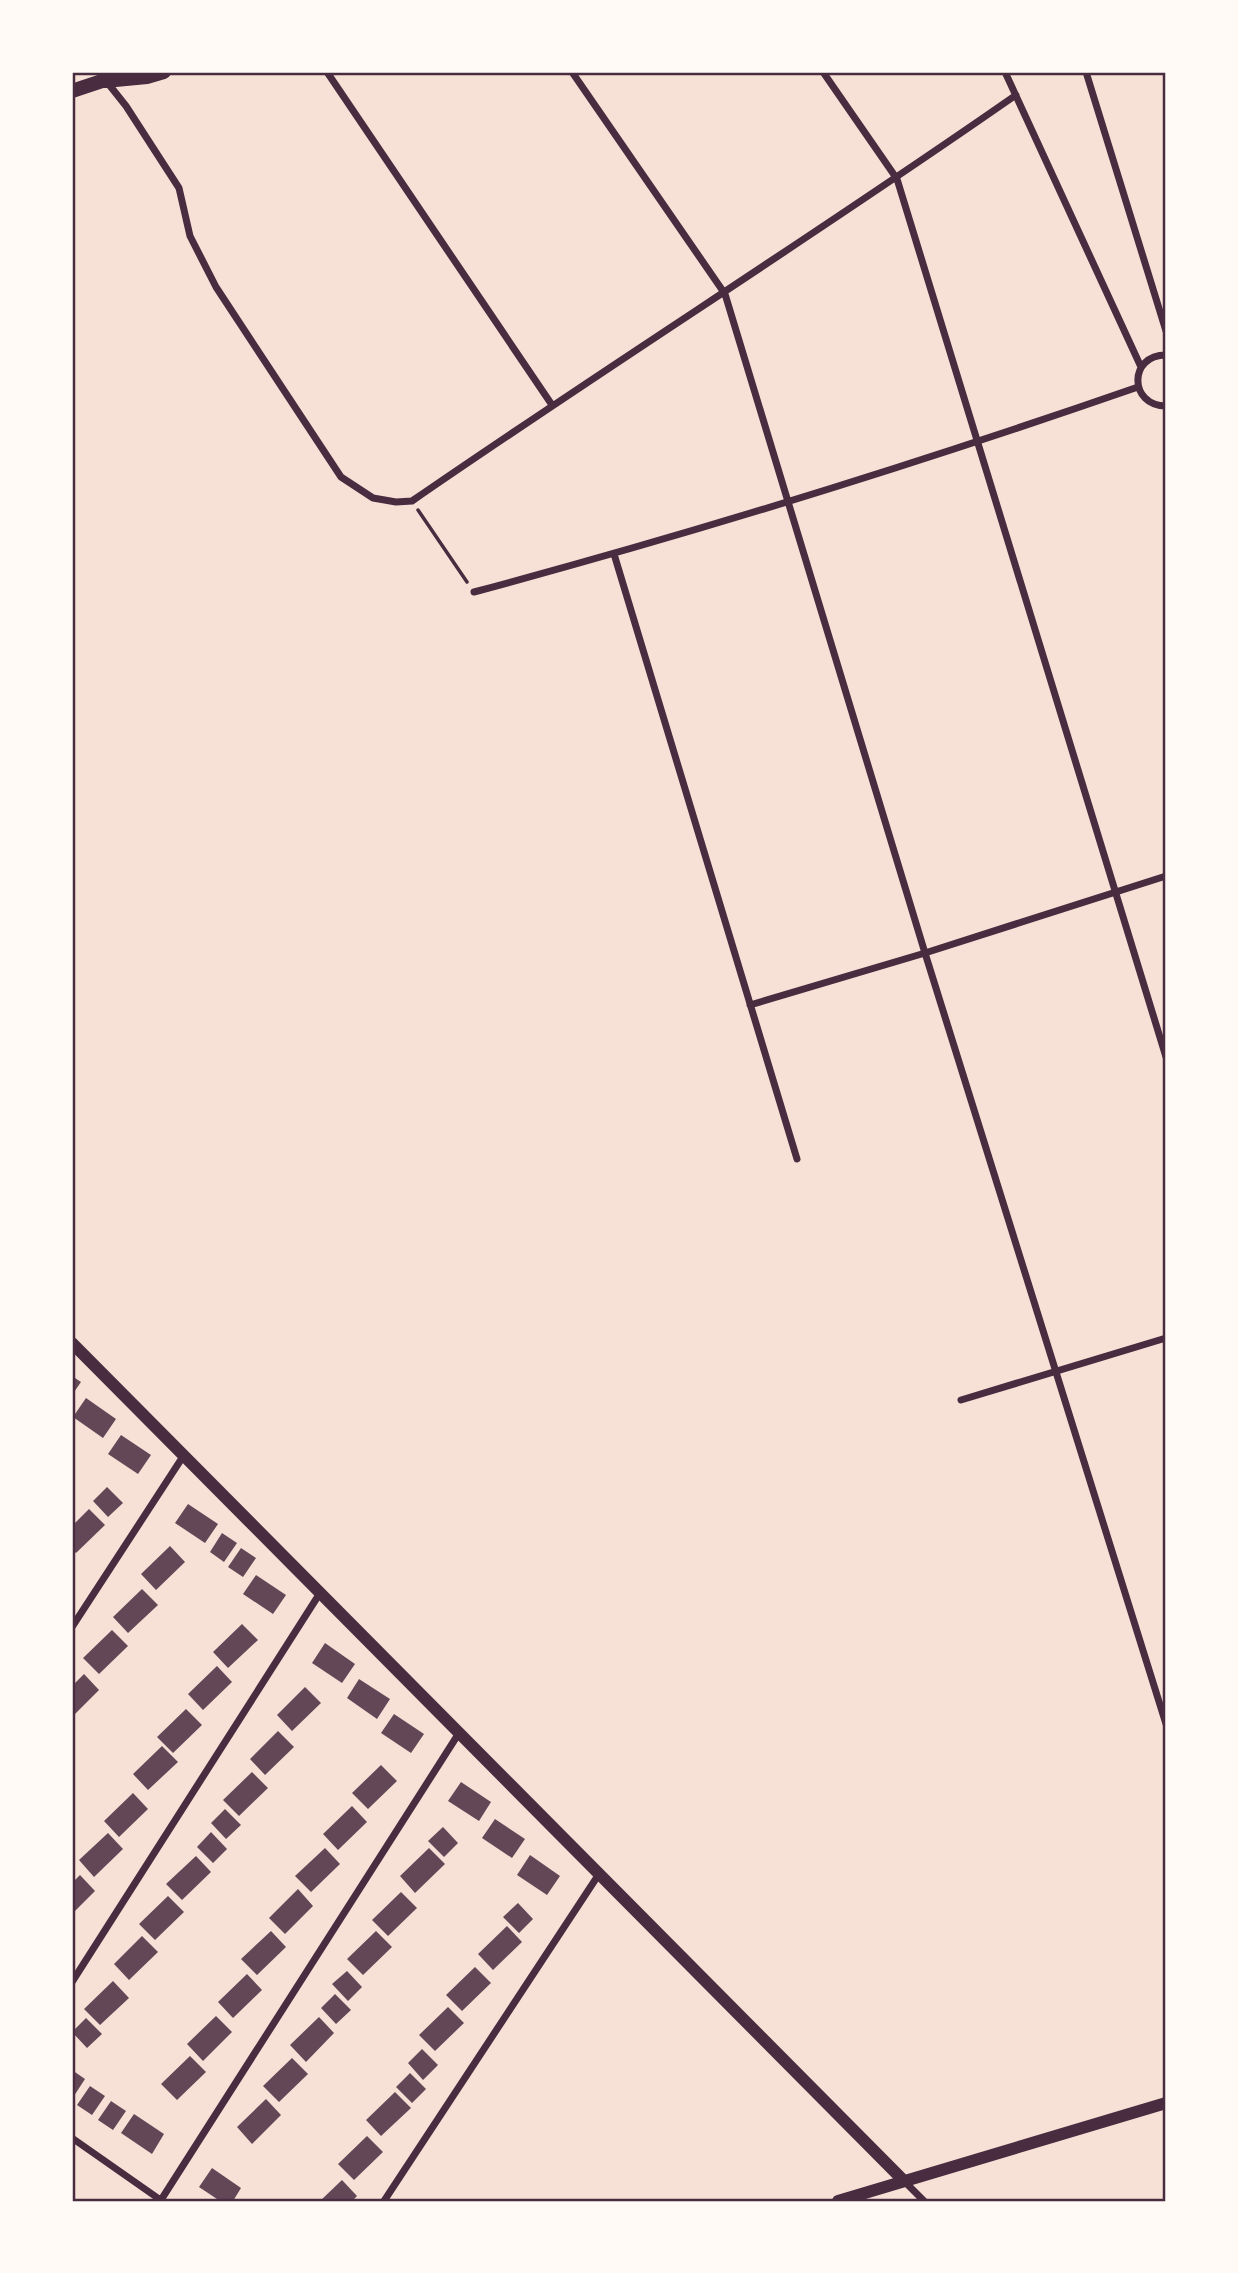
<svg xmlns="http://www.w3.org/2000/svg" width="1238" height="2273" font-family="'Asap Condensed',sans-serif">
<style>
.building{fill:#644757}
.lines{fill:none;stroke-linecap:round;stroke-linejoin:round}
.path{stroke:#4a2c40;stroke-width:3.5}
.minor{stroke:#4a2c40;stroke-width:7}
.tertiary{stroke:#4a2c40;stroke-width:12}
.secondary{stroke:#4a2c40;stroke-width:14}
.neatline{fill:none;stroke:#4a2c40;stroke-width:2.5}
</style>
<rect width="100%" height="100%" fill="#f7e1d7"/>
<path class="building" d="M 72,1376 L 81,1382 L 72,1395 Z
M 86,1398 L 116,1419 L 103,1438 L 73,1417 Z
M 121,1435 L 151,1455 L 138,1474 L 108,1454 Z
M 107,1487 L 123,1503 L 108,1517 L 93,1501 Z
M 188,1504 L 218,1524 L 205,1543 L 175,1523 Z
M 89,1509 L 105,1525 L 76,1553 L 72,1549 L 72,1526 Z
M 222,1533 L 237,1543 L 224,1562 L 210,1552 Z
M 170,1546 L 185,1562 L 156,1590 L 141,1574 Z
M 241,1548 L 256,1558 L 243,1577 L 228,1567 Z
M 256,1575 L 286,1595 L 273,1614 L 243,1594 Z
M 142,1589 L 158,1605 L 128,1633 L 113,1617 Z
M 242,1624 L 258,1640 L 228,1668 L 213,1652 Z
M 112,1630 L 128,1646 L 99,1674 L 83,1658 Z
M 325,1643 L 355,1664 L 342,1683 L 312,1663 Z
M 217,1666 L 232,1682 L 203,1710 L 188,1694 Z
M 84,1674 L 99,1690 L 72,1717 L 72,1686 Z
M 359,1679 L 390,1699 L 377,1719 L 347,1698 Z
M 305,1687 L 321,1703 L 292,1731 L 277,1715 Z
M 186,1709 L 202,1725 L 173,1753 L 157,1737 Z
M 394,1714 L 424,1734 L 411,1753 L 381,1733 Z
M 278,1731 L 294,1747 L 265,1775 L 250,1759 Z
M 162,1746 L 178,1762 L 148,1790 L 133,1774 Z
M 381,1765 L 397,1781 L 368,1809 L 352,1793 Z
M 252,1772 L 268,1788 L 239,1816 L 223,1800 Z
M 461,1782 L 491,1802 L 479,1821 L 448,1801 Z
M 133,1793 L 148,1809 L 119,1837 L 104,1821 Z
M 352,1806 L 367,1822 L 338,1850 L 323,1834 Z
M 225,1809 L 241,1825 L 226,1839 L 211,1823 Z
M 495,1819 L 525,1839 L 512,1858 L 482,1838 Z
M 443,1827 L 458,1843 L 444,1857 L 428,1841 Z
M 211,1832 L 227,1849 L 213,1863 L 197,1847 Z
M 108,1833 L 123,1849 L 94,1877 L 79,1860 Z
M 325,1848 L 340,1864 L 311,1892 L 295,1876 Z
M 429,1848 L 445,1864 L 415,1893 L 400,1876 Z
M 530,1855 L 560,1876 L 547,1895 L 517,1875 Z
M 196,1856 L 211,1872 L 182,1900 L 166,1884 Z
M 80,1875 L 95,1891 L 72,1914 L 72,1883 Z
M 298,1889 L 313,1906 L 285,1934 L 269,1918 Z
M 401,1892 L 417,1908 L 388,1936 L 372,1920 Z
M 168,1896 L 184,1912 L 155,1940 L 139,1924 Z
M 518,1903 L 533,1919 L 519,1933 L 503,1917 Z
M 507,1926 L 522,1942 L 493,1970 L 478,1954 Z
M 271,1931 L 286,1947 L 257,1975 L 241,1959 Z
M 376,1931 L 392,1947 L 363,1975 L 347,1959 Z
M 142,1936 L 158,1952 L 129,1980 L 114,1964 Z
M 475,1967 L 491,1983 L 462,2011 L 446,1995 Z
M 347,1971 L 362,1987 L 348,2001 L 332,1984 Z
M 247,1974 L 262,1990 L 233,2018 L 218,2002 Z
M 113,1981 L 129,1998 L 100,2025 L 84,2009 Z
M 335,1994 L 351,2010 L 336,2024 L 321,2008 Z
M 448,2007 L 464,2023 L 435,2051 L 419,2035 Z
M 216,2016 L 232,2032 L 203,2061 L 187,2044 Z
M 319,2017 L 334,2033 L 306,2062 L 290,2045 Z
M 86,2018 L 102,2034 L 87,2048 L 72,2032 Z
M 422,2049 L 438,2065 L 423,2080 L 408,2063 Z
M 190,2056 L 206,2072 L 177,2100 L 161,2084 Z
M 292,2058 L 308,2074 L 279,2102 L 263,2086 Z
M 72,2070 L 85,2079 L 72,2099 Z
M 410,2073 L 426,2089 L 412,2103 L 396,2087 Z
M 90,2086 L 105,2096 L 92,2115 L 77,2105 Z
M 395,2092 L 411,2108 L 381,2136 L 366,2120 Z
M 266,2099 L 281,2115 L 252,2144 L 237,2127 Z
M 111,2101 L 126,2111 L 113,2130 L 98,2120 Z
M 134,2114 L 164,2134 L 152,2154 L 121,2133 Z
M 367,2136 L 383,2152 L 354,2180 L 338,2164 Z
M 212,2168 L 241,2188 L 233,2201 L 220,2201 L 199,2187 Z
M 342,2180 L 357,2196 L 352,2201 L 320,2201 Z"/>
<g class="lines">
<path class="path" d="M 418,510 L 467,582"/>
<path class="minor" d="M 99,72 L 126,106 L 179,188 L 190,236 L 216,287 L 341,477 L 373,498 L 396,502 L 412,501 C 612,363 817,234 1016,95
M 327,72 L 552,405
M 572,72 L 725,294 L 925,953 L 1166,1724
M 823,72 L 897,179 L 1166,1057
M 1005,72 L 1141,367
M 1086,72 L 1166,331
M 1166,355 C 1128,355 1129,406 1166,406
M 614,554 L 797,1159
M 474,592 C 698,532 919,463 1138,387
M 750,1005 L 925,953 L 1166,876
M 961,1400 L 1166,1338
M 72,1627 L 184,1455
M 72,1982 L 320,1593
M 72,2138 L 162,2201
M 905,2182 L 924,2201
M 161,2200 L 459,1733
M 384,2201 L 599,1874"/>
<path class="tertiary" d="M 72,1343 L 904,2181
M 838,2201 L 1166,2103"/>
<path class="secondary" d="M 105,81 L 147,77 L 164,72
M 72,91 L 111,78"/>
</g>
<rect width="1238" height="2273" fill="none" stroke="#fffaf5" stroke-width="147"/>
<rect x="74" y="74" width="1090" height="2126" class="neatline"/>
</svg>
